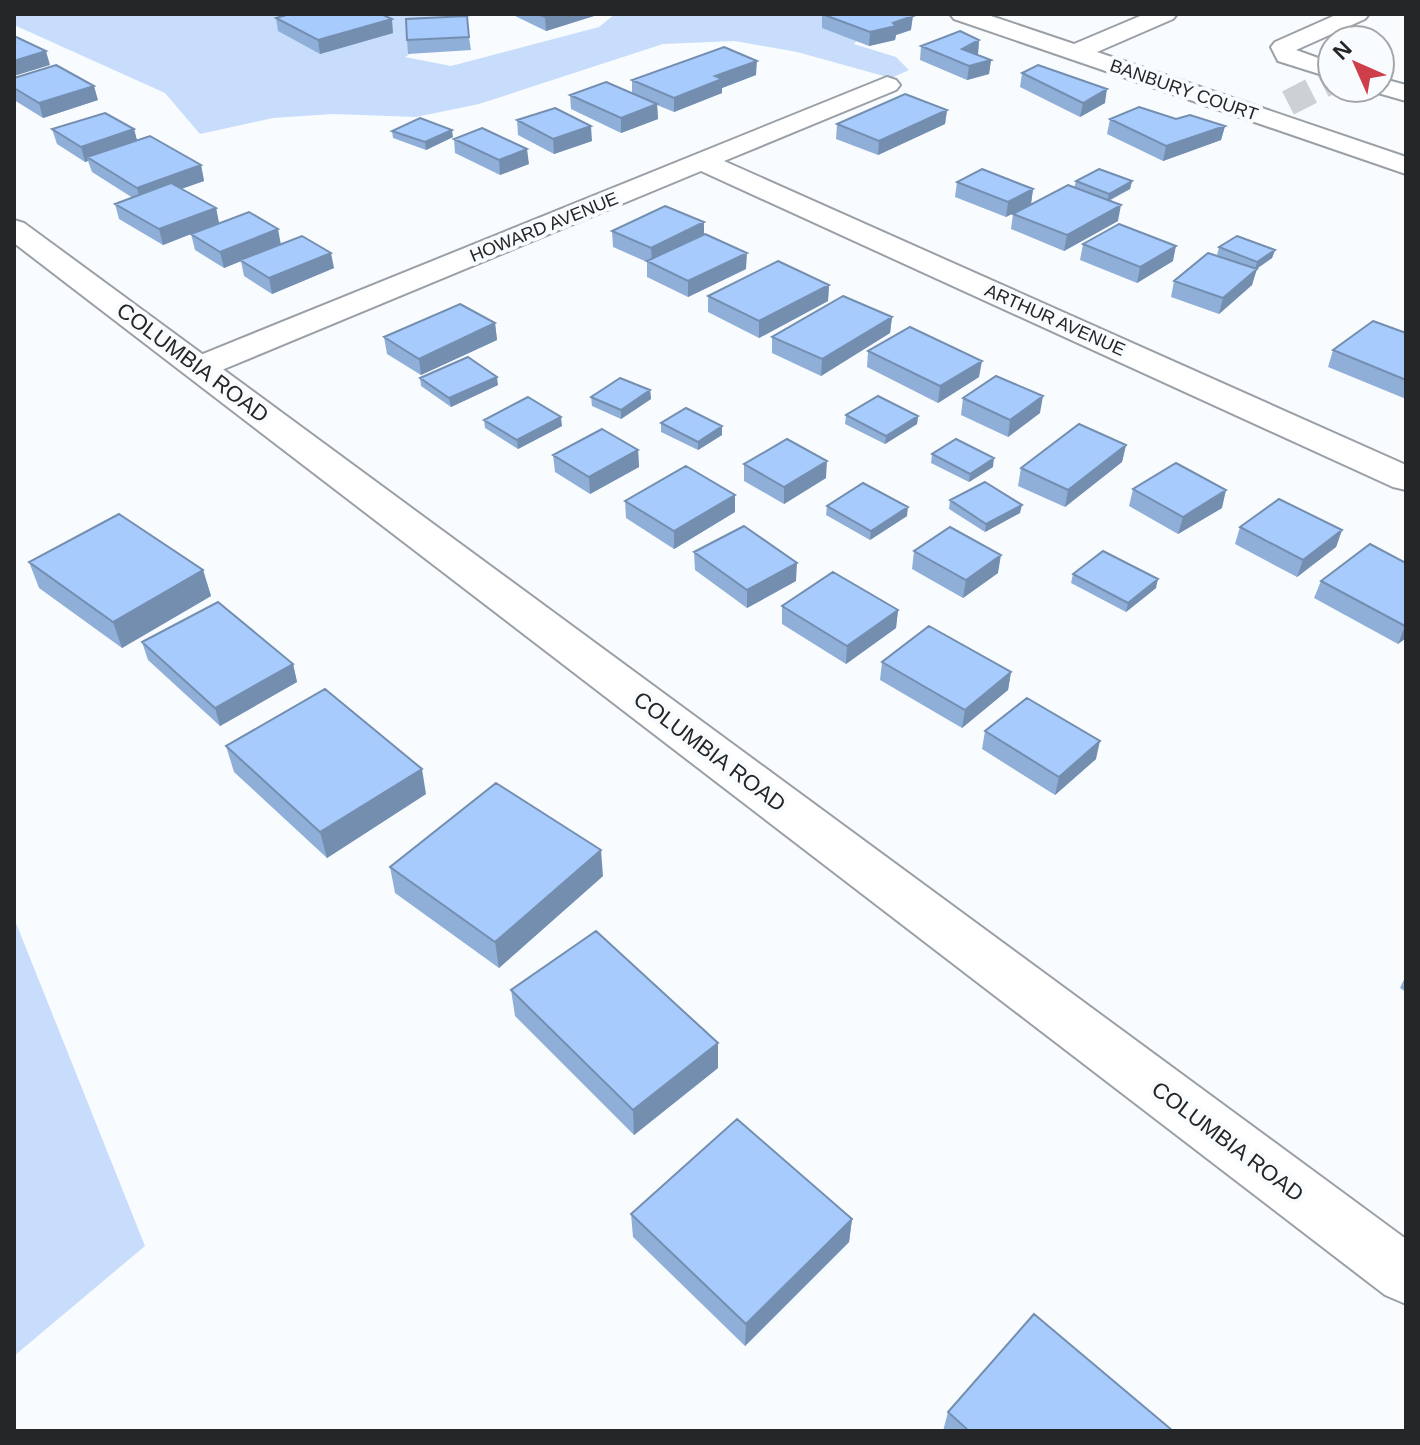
<svg xmlns="http://www.w3.org/2000/svg" width="1420" height="1445" font-family="Helvetica,sans-serif">
<style>
.green{fill:#c7ddfb}
.lines{fill:none;stroke-linecap:round;stroke-linejoin:round}
.minor-tunnel{stroke:#ced1d4;stroke-width:26;stroke-dasharray:26 13;stroke-linecap:butt}
.minor-casing{stroke:#9ba0a7;stroke-width:4}
.secondary-casing{stroke:#9ba0a7;stroke-width:4}
.minor{fill:#fff;fill-rule:evenodd}
.secondary{fill:#fff;fill-rule:evenodd}
.wall{fill:#8fafd9}
.shaded-wall{fill:#748eb0}
.building{fill:#a6cbfc;stroke:#748eb0;stroke-width:2}
.labels{text-anchor:middle;stroke-width:8;stroke-linejoin:round;paint-order:stroke}
.far-street-label{font-size:18px;fill:#242628;stroke:#f9fcff}
.street-label{font-size:22px;fill:#242628;stroke:#f9fcff}
</style>
<rect width="100%" height="100%" fill="#f9fcff"/>
<path class="green" d="M 14,14 L 474,14 L 405,57 L 451,66 L 599,27 L 615,14 L 877,14 L 854,44 L 896,57 L 909,70 L 891,78 L 797,52 L 735,41 L 663,44 L 479,104 L 416,117 L 333,114 L 273,118 L 200,134 L 165,93 L 14,25 Z
M 14,918 L 145,1246 L 14,1356 Z"/>
<g class="lines">
<path class="minor-tunnel" d="M 1288,103 L 1329,82"/>
<defs>
<path id="minor" d="M 950,14 L 985,14 L 1074,44 L 1145,14 L 1177,14 L 1173,19 L 1097,52 L 1406,157 L 1406,174 L 954,19 Z
M 1338,14 L 1369,14 L 1365,19 L 1296,50 L 1332,63 L 1332,78 L 1278,61 L 1271,47 L 1275,42 Z
M 887,77 L 896,80 L 900,85 L 896,90 L 724,161 L 1406,465 L 1406,490 L 1393,487 L 701,171 L 212,374 L 200,377 L 188,374 L 183,367 L 188,360 Z
M 1380,78 L 1406,85 L 1406,101 L 1371,91 L 1369,88 L 1380,88 Z"/>
<path id="secondary" d="M 14,220 L 24,223 L 1406,1239 L 1406,1304 L 1385,1295 L 14,243 Z"/>
</defs>
<use href="#minor" class="minor-casing"/>
<use href="#secondary" class="secondary-casing"/>
<use href="#minor" class="minor"/>
<use href="#secondary" class="secondary"/>
</g>
<path class="wall" d="M 511,14 L 594,14 L 594,16 L 546,31 Z
M 822,14 L 911,30 L 896,35 L 895,40 L 869,46 L 822,28 Z
M 276,18 L 393,33 L 320,54 L 278,31 Z
M 469,37 L 471,50 L 408,54 L 407,40 Z
M 979,40 L 978,54 L 976,55 L 991,60 L 989,74 L 967,80 L 920,60 L 921,46 Z
M 1022,73 L 1105,103 L 1080,117 L 1020,87 Z
M 756,75 L 722,88 L 722,93 L 674,112 L 657,105 L 658,119 L 621,133 L 571,109 L 570,95 L 632,93 L 632,80 Z
M 14,78 L 98,100 L 43,118 L 14,100 Z
M 947,110 L 945,124 L 878,155 L 836,139 L 837,124 Z
M 1110,119 L 1176,119 L 1225,126 L 1221,140 L 1163,161 L 1107,134 Z
M 517,120 L 592,141 L 554,154 L 518,135 Z
M 52,129 L 134,129 L 137,141 L 201,165 L 204,181 L 181,189 L 216,208 L 219,223 L 281,244 L 334,268 L 272,294 L 244,276 L 241,261 L 224,268 L 195,250 L 191,234 L 163,245 L 119,219 L 115,204 L 133,198 L 92,172 L 88,161 L 85,162 L 57,144 Z
M 392,131 L 453,137 L 426,150 L 393,138 Z
M 454,139 L 529,164 L 500,175 L 455,153 Z
M 1076,181 L 1132,181 L 1130,189 L 1109,201 L 1118,221 L 1064,251 L 1011,229 L 1013,214 L 1074,188 Z
M 957,182 L 1033,189 L 1031,204 L 1006,217 L 955,197 Z
M 704,222 L 704,234 L 746,269 L 688,297 L 647,277 L 647,262 L 613,247 L 612,231 Z
M 1083,244 L 1173,261 L 1137,283 L 1080,260 Z
M 1219,247 L 1275,250 L 1272,258 L 1256,269 L 1252,285 L 1219,314 L 1171,297 L 1174,281 L 1231,261 L 1217,255 Z
M 829,285 L 828,301 L 759,338 L 708,312 L 708,296 Z
M 892,317 L 890,333 L 821,376 L 772,353 L 772,337 Z
M 495,323 L 497,340 L 421,375 L 387,354 L 384,337 Z
M 1406,333 L 1406,399 L 1328,367 L 1333,350 Z
M 868,351 L 979,377 L 938,403 L 867,367 Z
M 420,378 L 498,385 L 451,407 L 421,386 Z
M 650,390 L 651,399 L 621,419 L 592,406 L 591,397 Z
M 963,398 L 1040,413 L 1008,437 L 961,415 Z
M 846,415 L 918,416 L 917,424 L 885,444 L 845,424 Z
M 484,420 L 562,426 L 518,449 L 485,428 Z
M 661,423 L 722,426 L 722,435 L 698,450 L 661,432 Z
M 1126,445 L 1122,462 L 1065,507 L 1018,486 L 1021,468 Z
M 638,450 L 639,467 L 590,494 L 555,472 L 553,455 Z
M 932,454 L 993,467 L 969,482 L 931,463 Z
M 744,464 L 826,478 L 784,504 L 744,481 Z
M 1133,489 L 1222,508 L 1178,534 L 1129,506 Z
M 735,495 L 735,512 L 674,549 L 626,518 L 625,501 Z
M 950,500 L 1020,513 L 985,532 L 949,509 Z
M 827,506 L 907,516 L 870,540 L 826,515 Z
M 1240,527 L 1342,530 L 1336,547 L 1297,577 L 1235,544 Z
M 914,551 L 998,573 L 963,598 L 912,569 Z
M 694,552 L 796,581 L 747,608 L 695,570 Z
M 29,562 L 203,570 L 211,596 L 122,648 L 39,588 Z
M 1406,563 L 1406,638 L 1398,644 L 1314,598 L 1321,581 Z
M 1073,574 L 1156,588 L 1126,612 L 1071,583 Z
M 782,606 L 898,610 L 896,628 L 846,664 L 782,624 Z
M 142,642 L 293,664 L 297,682 L 220,726 L 148,660 Z
M 882,662 L 1011,672 L 1008,690 L 962,728 L 880,680 Z
M 985,731 L 1096,759 L 1055,795 L 982,749 Z
M 226,746 L 426,794 L 327,858 L 234,772 Z
M 390,867 L 603,876 L 499,968 L 395,893 Z
M 1406,975 L 1406,992 L 1400,988 Z
M 511,990 L 718,1043 L 718,1068 L 634,1135 L 515,1016 Z
M 631,1214 L 852,1219 L 849,1242 L 745,1346 L 633,1237 Z
M 948,1412 L 1173,1431 L 943,1431 Z"/>
<path class="shaded-wall" d="M 555,14 L 594,14 L 594,16 L 546,31 L 545,17 Z
M 913,16 L 911,30 L 896,35 L 895,40 L 869,46 L 870,32 Z
M 392,19 L 393,33 L 320,54 L 318,40 Z
M 979,40 L 978,54 L 961,63 L 962,49 Z
M 46,51 L 50,65 L 14,76 L 14,61 Z
M 991,60 L 989,74 L 967,80 L 969,66 Z
M 757,61 L 756,75 L 722,88 L 722,93 L 674,112 L 674,98 L 715,76 Z
M 94,86 L 98,100 L 43,118 L 39,103 Z
M 1107,89 L 1105,103 L 1080,117 L 1083,103 Z
M 657,104 L 658,119 L 621,133 L 621,118 Z
M 947,110 L 945,124 L 878,155 L 879,141 Z
M 591,126 L 592,141 L 554,154 L 553,139 Z
M 1225,126 L 1221,140 L 1163,161 L 1166,146 Z
M 134,129 L 138,144 L 87,157 L 88,161 L 85,162 L 81,147 Z
M 452,130 L 453,137 L 426,150 L 425,142 Z
M 527,149 L 529,164 L 500,175 L 499,160 Z
M 201,165 L 204,181 L 141,203 L 137,188 Z
M 1132,181 L 1130,189 L 1107,201 L 1109,194 Z
M 1033,189 L 1031,204 L 1006,217 L 1008,202 Z
M 1121,205 L 1118,221 L 1064,251 L 1067,235 Z
M 216,208 L 219,223 L 163,245 L 159,229 Z
M 704,222 L 704,238 L 652,264 L 651,248 Z
M 278,229 L 281,245 L 224,268 L 220,252 Z
M 1176,246 L 1173,261 L 1137,283 L 1140,267 Z
M 1275,250 L 1272,258 L 1255,270 L 1257,262 Z
M 331,253 L 334,268 L 272,294 L 269,278 Z
M 747,253 L 746,269 L 688,297 L 688,281 Z
M 1257,269 L 1252,285 L 1219,314 L 1223,298 Z
M 829,285 L 828,301 L 759,338 L 759,321 Z
M 892,317 L 890,333 L 821,376 L 822,359 Z
M 495,323 L 497,340 L 421,375 L 419,359 Z
M 982,361 L 979,377 L 938,403 L 940,386 Z
M 497,377 L 498,385 L 451,407 L 449,398 Z
M 650,390 L 651,399 L 621,419 L 621,410 Z
M 1043,396 L 1040,413 L 1008,437 L 1010,420 Z
M 918,416 L 917,424 L 885,444 L 886,436 Z
M 561,417 L 562,426 L 518,449 L 517,440 Z
M 722,426 L 722,435 L 698,450 L 698,442 Z
M 1126,445 L 1122,462 L 1065,507 L 1068,490 Z
M 638,450 L 639,467 L 590,494 L 589,477 Z
M 994,458 L 993,467 L 969,482 L 970,474 Z
M 827,461 L 826,478 L 784,504 L 784,487 Z
M 1226,490 L 1222,508 L 1178,534 L 1183,517 Z
M 735,495 L 735,512 L 674,549 L 674,531 Z
M 1022,505 L 1020,513 L 985,532 L 986,524 Z
M 908,507 L 907,516 L 870,540 L 871,531 Z
M 1342,530 L 1336,547 L 1297,577 L 1303,560 Z
M 1001,555 L 998,573 L 963,598 L 966,580 Z
M 797,563 L 796,581 L 747,608 L 747,590 Z
M 203,570 L 211,596 L 122,648 L 113,622 Z
M 1158,579 L 1156,588 L 1126,612 L 1128,603 Z
M 898,610 L 896,628 L 846,664 L 847,646 Z
M 1405,626 L 1406,626 L 1406,638 L 1398,644 Z
M 293,664 L 297,682 L 220,726 L 215,708 Z
M 1011,672 L 1008,690 L 962,728 L 965,710 Z
M 1100,741 L 1096,759 L 1055,795 L 1059,777 Z
M 422,769 L 426,794 L 327,858 L 320,832 Z
M 601,850 L 603,876 L 499,968 L 495,942 Z
M 718,1043 L 718,1068 L 634,1135 L 633,1110 Z
M 852,1219 L 849,1242 L 745,1346 L 746,1324 Z"/>
<path class="building" d="M 290,14 L 381,14 L 392,19 L 318,40 L 276,18 Z
M 538,14 L 555,14 L 545,17 Z
M 822,14 L 906,14 L 913,16 L 893,23 L 896,26 L 870,32 Z
M 467,16 L 469,37 L 407,40 L 406,19 Z
M 960,31 L 979,40 L 962,49 L 991,60 L 969,66 L 921,46 Z
M 14,36 L 46,51 L 14,61 Z
M 724,47 L 757,61 L 715,76 L 722,79 L 674,98 L 632,80 Z
M 56,65 L 94,86 L 39,103 L 14,88 L 14,78 Z
M 1038,65 L 1107,89 L 1083,103 L 1022,73 Z
M 606,82 L 657,104 L 621,118 L 570,95 Z
M 905,94 L 947,110 L 879,141 L 837,124 Z
M 1139,107 L 1176,119 L 1190,115 L 1225,126 L 1166,146 L 1110,119 Z
M 555,108 L 591,126 L 553,139 L 517,120 Z
M 105,113 L 134,129 L 81,147 L 52,129 Z
M 420,118 L 452,130 L 425,142 L 392,131 Z
M 482,128 L 527,149 L 499,160 L 454,139 Z
M 150,136 L 201,165 L 137,188 L 87,157 Z
M 982,169 L 1033,189 L 1008,202 L 957,182 Z
M 1099,169 L 1132,181 L 1109,194 L 1076,181 Z
M 171,183 L 216,208 L 159,229 L 115,204 Z
M 1068,185 L 1121,205 L 1067,235 L 1013,214 Z
M 665,206 L 704,222 L 651,248 L 612,231 Z
M 249,212 L 278,229 L 220,252 L 191,234 Z
M 1119,224 L 1176,246 L 1140,267 L 1083,244 Z
M 705,234 L 747,253 L 688,281 L 647,261 Z
M 302,236 L 331,253 L 269,278 L 240,260 Z
M 1237,236 L 1275,250 L 1257,262 L 1219,247 Z
M 1208,253 L 1257,269 L 1223,298 L 1174,281 Z
M 778,261 L 829,285 L 759,321 L 708,296 Z
M 843,296 L 892,317 L 822,359 L 772,337 Z
M 460,304 L 495,323 L 419,359 L 384,337 Z
M 1373,321 L 1406,333 L 1406,380 L 1333,350 Z
M 910,327 L 982,361 L 940,386 L 868,351 Z
M 468,357 L 497,377 L 449,398 L 420,378 Z
M 996,376 L 1043,396 L 1010,420 L 963,398 Z
M 620,378 L 650,390 L 621,410 L 591,397 Z
M 878,396 L 918,416 L 886,436 L 846,415 Z
M 528,397 L 561,417 L 517,440 L 484,420 Z
M 686,408 L 722,426 L 698,442 L 661,423 Z
M 1079,424 L 1126,445 L 1068,490 L 1021,468 Z
M 602,429 L 638,450 L 589,477 L 553,455 Z
M 787,439 L 827,461 L 784,487 L 744,464 Z
M 956,439 L 994,458 L 970,474 L 932,454 Z
M 1176,463 L 1226,490 L 1183,517 L 1133,489 Z
M 686,466 L 735,495 L 674,531 L 625,501 Z
M 985,482 L 1022,505 L 986,524 L 950,500 Z
M 863,483 L 908,507 L 871,531 L 827,506 Z
M 1279,499 L 1342,530 L 1303,560 L 1240,527 Z
M 119,514 L 203,570 L 113,622 L 29,562 Z
M 744,526 L 797,563 L 747,590 L 694,552 Z
M 950,527 L 1001,555 L 966,580 L 914,551 Z
M 1370,544 L 1406,563 L 1405,626 L 1321,581 Z
M 1103,551 L 1158,579 L 1128,603 L 1073,574 Z
M 833,572 L 898,610 L 847,646 L 782,606 Z
M 218,602 L 293,664 L 215,708 L 142,642 Z
M 929,626 L 1011,672 L 965,710 L 882,662 Z
M 325,689 L 422,769 L 320,832 L 226,746 Z
M 1027,698 L 1100,741 L 1059,777 L 985,731 Z
M 496,783 L 601,850 L 495,942 L 390,867 Z
M 596,931 L 718,1043 L 633,1110 L 511,990 Z
M 737,1119 L 852,1219 L 746,1324 L 631,1214 Z
M 1034,1314 L 1173,1431 L 969,1431 L 948,1412 Z"/>
<g class="labels">
<g class="far-street-label">
<text transform="translate(1184 90) rotate(19)" y="6">BANBURY COURT</text>
<text transform="translate(544 227) rotate(-22)" y="6">HOWARD AVENUE</text>
<text transform="translate(1055 320) rotate(24)" y="6">ARTHUR AVENUE</text>
</g>
<g class="street-label">
<text transform="translate(193 362) rotate(37)" y="8">COLUMBIA ROAD</text>
<text transform="translate(710 751) rotate(37)" y="8">COLUMBIA ROAD</text>
<text transform="translate(1228 1141) rotate(37)" y="8">COLUMBIA ROAD</text>
</g>
</g>
<rect width="1420" height="1445" fill="none" stroke="#242628" stroke-width="32"/>
<g transform="translate(1356 64) rotate(315)"><circle r="38" fill="#f9fcff" stroke="#a4a6a9" stroke-width="2"/>
<path d="M0-6L14 30L0 20L-14 30Z" fill="#ce3e4b"/>
<text y="-12" font-size="22" font-weight="bold" text-anchor="middle" fill="#242628">N</text>
</g>
</svg>
